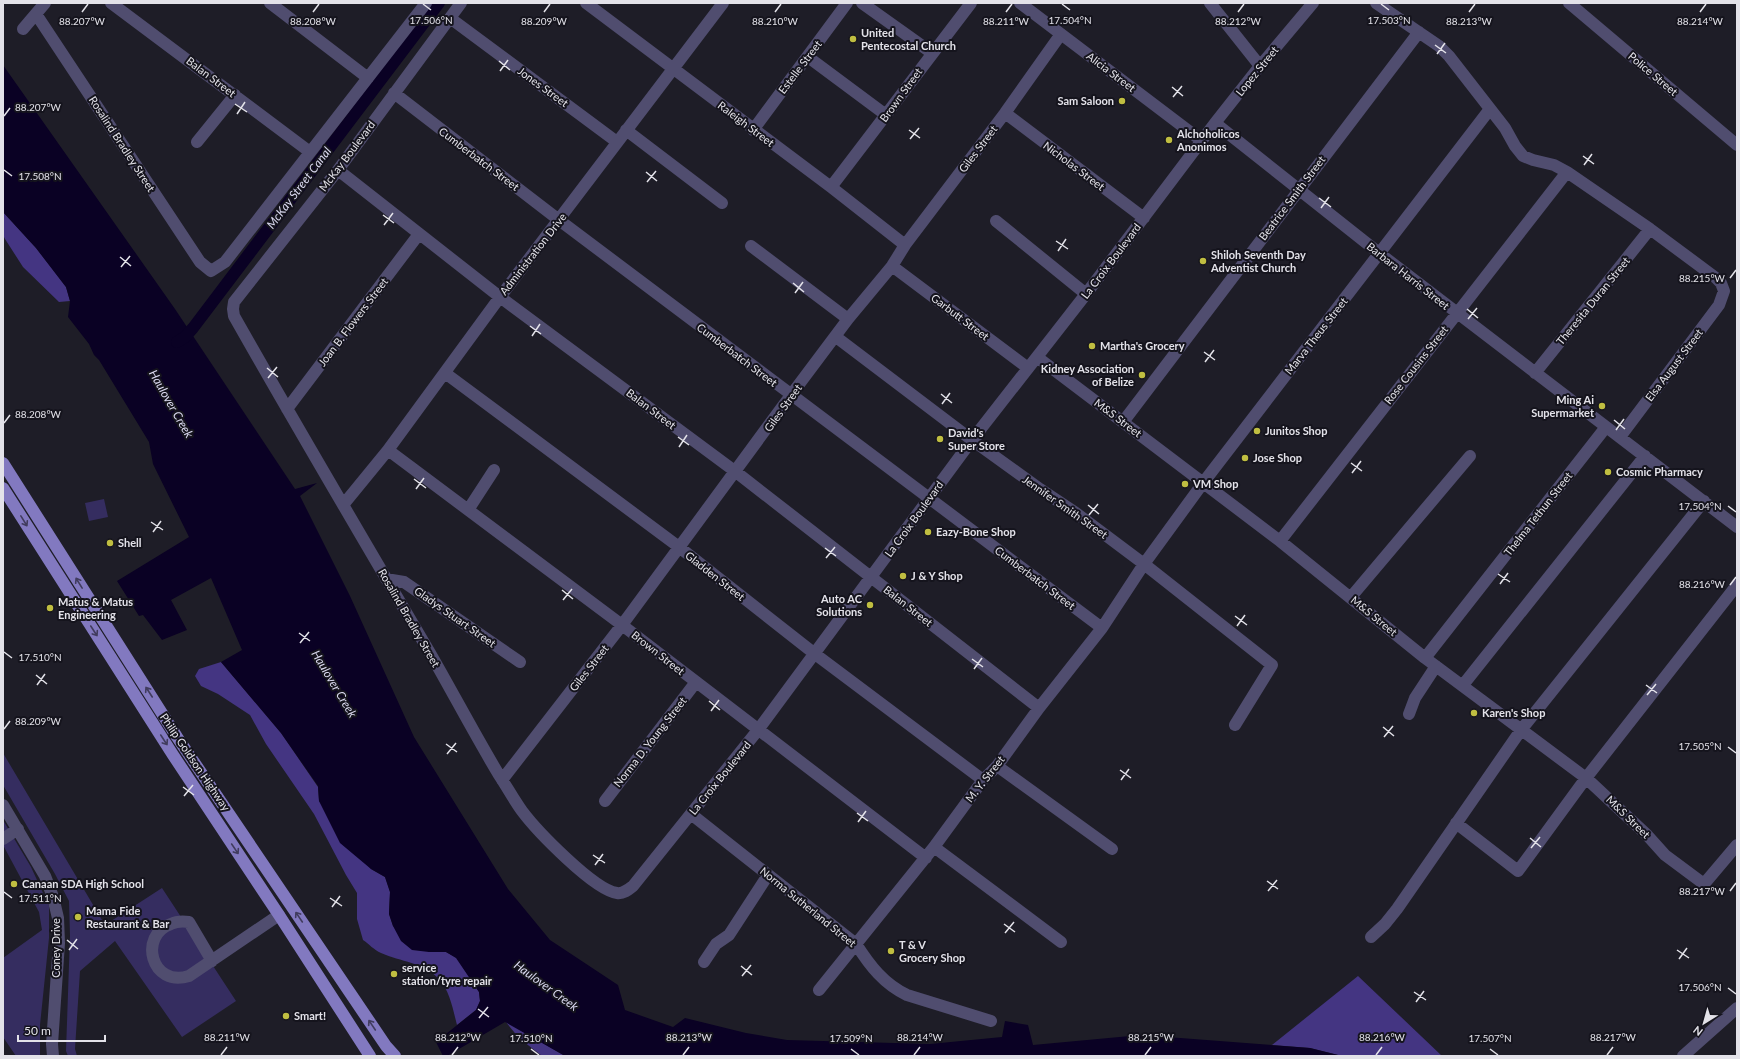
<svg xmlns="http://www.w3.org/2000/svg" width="1740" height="1059" font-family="Lato,sans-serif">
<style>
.green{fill:#352d60}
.forest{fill:#443582}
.water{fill:#0a0124}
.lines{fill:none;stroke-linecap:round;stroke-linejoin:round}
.canal{stroke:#0a0124;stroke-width:12}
.minor{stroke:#504d6f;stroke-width:12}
.major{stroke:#8279c0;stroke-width:12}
.oneway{stroke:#413c5e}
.ticks{fill:none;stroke:#e3e2e9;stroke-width:1.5}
.poi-dot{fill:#c0be41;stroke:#15141d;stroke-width:1.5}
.labels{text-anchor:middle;stroke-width:4;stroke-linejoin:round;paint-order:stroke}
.poi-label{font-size:11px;font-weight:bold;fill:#e3e2e9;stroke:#15141d;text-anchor:start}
.street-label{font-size:11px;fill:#e3e2e9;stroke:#15141d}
.water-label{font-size:12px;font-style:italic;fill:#dad9ef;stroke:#15141d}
.ticks-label{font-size:10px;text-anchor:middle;fill:#e3e2e9;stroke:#15141d;stroke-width:4;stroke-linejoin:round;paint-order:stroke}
</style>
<rect width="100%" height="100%" fill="#1e1d27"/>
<path class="green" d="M 104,499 L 108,517 L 89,521 L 85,503 Z
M 3,753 L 105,925 L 162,888 L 236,1001 L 182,1037 L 115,941 L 80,971 L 75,1049 L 77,1056 L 68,1056 L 66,1051 L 70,936 L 69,901 L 55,874 L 3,785 Z
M 3,820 L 31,867 L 49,906 L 49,938 L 40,1025 L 40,1056 L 16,1056 L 3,1037 L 3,958 L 42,930 L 39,912 L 3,845 Z"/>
<path class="forest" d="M 3,212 L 36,248 L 66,287 L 70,301 L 59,302 L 23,267 L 5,239 L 3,235 Z
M 221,662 L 281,733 L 318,787 L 319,801 L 371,869 L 385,877 L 390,892 L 389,914 L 393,926 L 429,952 L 446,952 L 457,958 L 479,992 L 480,1001 L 476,1010 L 457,1025 C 453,1010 450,991 439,979 C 423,962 401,962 381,953 C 374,950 369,944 363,940 L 357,919 L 357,893 L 346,875 L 314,814 L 266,744 L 250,715 L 218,694 L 201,686 L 195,676 L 199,669 Z
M 1358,976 L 1442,1056 L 1342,1056 L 1310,1048 L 1272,1045 Z
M 505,1021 L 565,1056 L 542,1056 L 519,1038 Z"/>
<path class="water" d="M 3,65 L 175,309 L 295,489 L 317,483 L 300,496 L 350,596 L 414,737 L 508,889 L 550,940 L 618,985 L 625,1010 L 673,1027 L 685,1018 L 746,1033 L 787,1040 L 930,1044 L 1002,1037 L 1005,1021 L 1028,1025 L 1033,1045 L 1141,1035 L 1310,1048 L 1342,1056 L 565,1056 L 505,1022 L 447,1056 L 443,1056 L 436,1042 L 476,1010 L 480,1001 L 479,992 L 456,958 L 446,952 L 429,952 L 412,950 L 401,941 L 393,926 L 389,914 L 390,892 L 385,877 L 371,869 L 340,843 L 319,801 L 318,786 L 281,733 L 221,662 L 242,650 L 211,578 L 171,600 L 187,630 L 162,640 L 143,615 L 139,616 L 117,581 L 189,537 L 153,464 L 149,442 L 99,360 L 94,355 L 89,344 L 68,317 L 70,301 L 66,287 L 36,248 L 3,212 Z"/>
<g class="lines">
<path class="canal" d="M 177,342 L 185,337 L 193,328 L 439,3"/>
<path class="minor" d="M 111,3 L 310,152
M 270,3 L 368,78
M 461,3 L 338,170 L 234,302 L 233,309 L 234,316 C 298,429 364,541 430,653 C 453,693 475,735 499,775 C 507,787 514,800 522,811 C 537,831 594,890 617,893 C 623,894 628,890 633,886 L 758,730 L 972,440 L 1086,294 L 1215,123 L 1260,66 L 1313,3
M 586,3 L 831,187 L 905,245
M 862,3 L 932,53
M 1020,3 L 1202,141
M 1210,3 L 1260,66
M 1376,3 L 1439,46 L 1449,56 L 1505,128 L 1515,146 L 1523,156 L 1533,160 L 1554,165 L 1567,172 L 1650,229 L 1716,278 L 1721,283 L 1724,291 L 1719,305 L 1620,437
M 1569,3 L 1737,145
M 36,14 L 200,262 L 211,271 L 225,262 L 426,3
M 450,18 L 617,142
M 23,29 L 45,3
M 808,57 L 886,115
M 394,93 L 559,220 L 1102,628
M 1005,113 L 1144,218
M 1215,123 L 1379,253 L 1737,527
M 626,130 L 722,203
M 753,130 L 847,3
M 197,142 L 235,95
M 338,170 L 500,297 L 736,472 L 1039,708
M 831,187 L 971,3
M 996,221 L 1086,294
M 751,246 L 848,319
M 892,266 L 1028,368
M 836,337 L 972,440 L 1040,489 L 1076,513 L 1144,564 L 1272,665 L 1235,725
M 1037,357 L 1280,541 L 1425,658 L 1586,778 L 1647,835 L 1665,855 L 1704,884 L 1737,845
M 445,373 L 679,547 L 815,654 L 983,780
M 1535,373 L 1650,229
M 287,409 L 419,234
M 1123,422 L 1419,32
M 388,450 L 622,625 L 926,858
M 343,505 L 388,450 L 500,297 L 723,3
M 468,510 L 494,470
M 1280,541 L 1567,172
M 386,579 L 404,582 L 520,662
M 1351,597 L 1470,456
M 1425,658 L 1606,427
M 1463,685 L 1645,456
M 1409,714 L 1415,698 L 1436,666
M 997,766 L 1112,849
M 502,780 L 622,625 L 791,395 L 848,319 L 892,266 L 905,245 L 1005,113 L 1061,34
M 605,801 L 696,682
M 3,805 L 45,876 L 53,897 L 58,918 L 59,943 L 52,1044 L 53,1056
M 691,814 L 856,944 C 870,966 884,984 907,995 L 991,1021
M 1456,823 L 1518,871 L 1586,778 L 1737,585
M 3,839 L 18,829
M 934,847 L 1061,942
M 1371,937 L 1385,924 L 1397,909 L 1521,730 L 1704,501
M 212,961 L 189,922 C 182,921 177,921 171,924 C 138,935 151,988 189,976 L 279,915
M 704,962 L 716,944 L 729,935 L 768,875
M 819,990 L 934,847 L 983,780 L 997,766 L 1039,708 L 1102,628 L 1144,564 L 1203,483 L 1490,109
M 1683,1056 L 1737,1008"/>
<path class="major" d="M 3,463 L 177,737 L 386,1046 L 395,1056
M 3,488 L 173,755 L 279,915 L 370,1056"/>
</g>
<defs><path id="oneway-shaft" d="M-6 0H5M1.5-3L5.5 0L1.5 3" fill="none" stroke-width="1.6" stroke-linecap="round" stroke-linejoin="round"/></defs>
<g class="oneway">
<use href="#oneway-shaft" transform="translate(24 521) rotate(58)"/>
<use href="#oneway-shaft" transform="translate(79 583) rotate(-122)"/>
<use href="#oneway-shaft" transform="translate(94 631) rotate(57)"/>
<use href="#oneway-shaft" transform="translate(149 692) rotate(-123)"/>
<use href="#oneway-shaft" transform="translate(164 740) rotate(57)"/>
<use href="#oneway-shaft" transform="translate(235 849) rotate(56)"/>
<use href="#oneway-shaft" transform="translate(299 917) rotate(-124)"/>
<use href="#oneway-shaft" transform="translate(372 1025) rotate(-124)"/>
</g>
<path class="ticks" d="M 423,4 L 431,10M 1062,4 L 1070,10M 1381,4 L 1389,10M 82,12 L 88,4M 313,12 L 319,4M 544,12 L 550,4M 775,12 L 781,4M 1006,12 L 1012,4M 1238,12 L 1244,4M 1469,12 L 1475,4M 1700,12 L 1706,4M 1435,45 L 1446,53M 1437,54 L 1445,43M 499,61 L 510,70M 500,71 L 508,60M 1172,87 L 1183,96M 1173,97 L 1182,86M 235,104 L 247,112M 237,114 L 245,102M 4,116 L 10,108M 909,130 L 920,138M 910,139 L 919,128M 1583,156 L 1594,164M 1584,165 L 1592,154M 4,170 L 12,176M 646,172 L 657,181M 647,182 L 656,171M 1319,198 L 1331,207M 1321,208 L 1329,197M 383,215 L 394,223M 384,225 L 393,213M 1056,241 L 1068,249M 1058,251 L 1066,239M 120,257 L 131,266M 121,267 L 130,256M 1730,278 L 1736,270M 793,283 L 804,292M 795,293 L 803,282M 1467,309 L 1478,318M 1468,319 L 1477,308M 530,326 L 541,334M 532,336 L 540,324M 1204,352 L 1215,360M 1205,362 L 1214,350M 267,368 L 278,377M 268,378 L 277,367M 941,394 L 952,403M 942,404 L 950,393M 1614,420 L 1625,429M 4,423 L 10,415M 1616,430 L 1624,419M 678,437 L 689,445M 679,447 L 687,435M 1351,463 L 1362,471M 1352,473 L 1361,461M 414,479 L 426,488M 416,489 L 424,478M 1088,505 L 1099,514M 1728,506 L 1736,512M 1089,515 L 1098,504M 151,522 L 163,530M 153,532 L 161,521M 825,548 L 836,556M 826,558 L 835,547M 1498,574 L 1510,582M 1500,584 L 1508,573M 1730,585 L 1736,577M 562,590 L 573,599M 563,600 L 572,589M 1235,616 L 1247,625M 1237,626 L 1245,615M 299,633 L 310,641M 300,643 L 309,632M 4,652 L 12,658M 972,659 L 983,667M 974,669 L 982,658M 36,675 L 47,684M 37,685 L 45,674M 1646,685 L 1657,693M 1647,695 L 1656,684M 709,701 L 720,710M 711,711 L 719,700M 1383,727 L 1394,736M 4,729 L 10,721M 1384,737 L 1393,726M 446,744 L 457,752M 1728,747 L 1736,753M 447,754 L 456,743M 1120,770 L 1131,778M 1121,780 L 1129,769M 183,787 L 194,795M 184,796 L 193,785M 857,813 L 868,821M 858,822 L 866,811M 1530,838 L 1541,847M 1531,848 L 1540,837M 593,855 L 605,863M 595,865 L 603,854M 1267,881 L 1278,889M 1268,891 L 1277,880M 1730,891 L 1736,883M 4,892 L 12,898M 330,898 L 342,906M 332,907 L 340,896M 1004,924 L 1015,932M 1005,933 L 1014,922M 67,940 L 78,949M 69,950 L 77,939M 1677,950 L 1689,958M 1679,959 L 1687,948M 741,966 L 752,975M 742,976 L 751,965M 1728,988 L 1736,994M 1414,992 L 1426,1000M 1416,1002 L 1424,991M 478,1009 L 489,1017M 479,1018 L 488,1007M 531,1049 L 539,1055M 851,1049 L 859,1055M 1490,1049 L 1498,1055M 221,1055 L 227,1047M 452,1055 L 458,1047M 683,1055 L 689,1047M 914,1055 L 920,1047M 1145,1055 L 1151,1047M 1376,1055 L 1382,1047M 1607,1055 L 1613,1047"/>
<g class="poi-dot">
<circle cx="853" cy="39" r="4"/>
<circle cx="1122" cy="101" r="4"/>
<circle cx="1169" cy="140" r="4"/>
<circle cx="1203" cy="261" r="4"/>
<circle cx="1092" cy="346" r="4"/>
<circle cx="1142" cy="375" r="4"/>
<circle cx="1602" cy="406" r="4"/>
<circle cx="1257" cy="431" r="4"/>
<circle cx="940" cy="439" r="4"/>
<circle cx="1245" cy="458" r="4"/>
<circle cx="1608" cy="472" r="4"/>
<circle cx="1185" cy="484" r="4"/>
<circle cx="928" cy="532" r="4"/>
<circle cx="110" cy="543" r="4"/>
<circle cx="903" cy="576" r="4"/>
<circle cx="870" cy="605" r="4"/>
<circle cx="50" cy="608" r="4"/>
<circle cx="1474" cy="713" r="4"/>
<circle cx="14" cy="884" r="4"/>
<circle cx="78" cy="917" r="4"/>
<circle cx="891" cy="951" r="4"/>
<circle cx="394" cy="974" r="4"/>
<circle cx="286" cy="1016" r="4"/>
</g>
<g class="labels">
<g class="poi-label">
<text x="861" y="37">United<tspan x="861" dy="13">Pentecostal Church</tspan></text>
<text x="1114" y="105" text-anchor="end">Sam Saloon</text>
<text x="1177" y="138">Alchoholicos<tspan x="1177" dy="13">Anonimos</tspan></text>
<text x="1211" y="259">Shiloh Seventh Day<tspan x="1211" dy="13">Adventist Church</tspan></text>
<text x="1100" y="350">Martha's Grocery</text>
<text x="1134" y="373" text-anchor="end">Kidney Association<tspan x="1134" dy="13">of Belize</tspan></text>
<text x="1594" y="404" text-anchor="end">Ming Ai<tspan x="1594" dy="13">Supermarket</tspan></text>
<text x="1265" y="435">Junitos Shop</text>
<text x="948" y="437">David's<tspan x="948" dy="13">Super Store</tspan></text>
<text x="1253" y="462">Jose Shop</text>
<text x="1616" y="476">Cosmic Pharmacy</text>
<text x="1193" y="488">VM Shop</text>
<text x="936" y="536">Eazy-Bone Shop</text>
<text x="118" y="547">Shell</text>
<text x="911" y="580">J &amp; Y Shop</text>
<text x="862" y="603" text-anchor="end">Auto AC<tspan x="862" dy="13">Solutions</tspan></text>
<text x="58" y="606">Matus &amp; Matus<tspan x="58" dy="13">Engineering</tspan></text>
<text x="1482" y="717">Karen's Shop</text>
<text x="22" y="888">Canaan SDA High School</text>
<text x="86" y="915">Mama Fide<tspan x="86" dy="13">Restaurant &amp; Bar</tspan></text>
<text x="899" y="949">T &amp; V<tspan x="899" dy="13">Grocery Shop</tspan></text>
<text x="402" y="972">service<tspan x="402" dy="13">station/tyre repair</tspan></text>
<text x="294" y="1020">Smart!</text>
</g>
<g class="street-label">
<text transform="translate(800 67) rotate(-53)" y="4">Estelle Street</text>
<text transform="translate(1257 71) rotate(-51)" y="4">Lopez Street</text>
<text transform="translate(1111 72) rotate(37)" y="4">Alicia Street</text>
<text transform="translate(1653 74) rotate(40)" y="4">Police Street</text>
<text transform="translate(211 77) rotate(37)" y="4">Balan Street</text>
<text transform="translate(543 87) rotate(36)" y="4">Jones Street</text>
<text transform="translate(901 95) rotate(-54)" y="4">Brown Street</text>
<text transform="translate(746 124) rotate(37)" y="4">Raleigh Street</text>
<text transform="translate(122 144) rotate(57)" y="4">Rosalind Bradley Street</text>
<text transform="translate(978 149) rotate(-53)" y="4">Giles Street</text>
<text transform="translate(347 156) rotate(-53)" y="4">McKay Boulevard</text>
<text transform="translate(479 159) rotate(37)" y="4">Cumberbatch Street</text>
<text transform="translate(1074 166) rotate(37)" y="4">Nicholas Street</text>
<text transform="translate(1292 198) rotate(-53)" y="4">Beatrice Smith Street</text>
<text transform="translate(533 254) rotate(-52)" y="4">Administration Drive</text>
<text transform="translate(1111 261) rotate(-53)" y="4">La Croix Boulevard</text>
<text transform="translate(1408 276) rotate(38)" y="4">Barbara Harris Street</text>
<text transform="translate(1593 301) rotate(-51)" y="4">Theresita Duran Street</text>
<text transform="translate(960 317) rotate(37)" y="4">Garbutt Street</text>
<text transform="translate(353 322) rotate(-53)" y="4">Joan B. Flowers Street</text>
<text transform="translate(1316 336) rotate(-52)" y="4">Marva Theus Street</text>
<text transform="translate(737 355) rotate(37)" y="4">Cumberbatch Street</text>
<text transform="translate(1416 365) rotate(-52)" y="4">Rose Cousins Street</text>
<text transform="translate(1674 365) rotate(-53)" y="4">Elsa August Street</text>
<text transform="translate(783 408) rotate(-54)" y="4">Giles Street</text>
<text transform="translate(651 409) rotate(37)" y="4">Balan Street</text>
<text transform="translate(1118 418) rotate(37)" y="4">M&amp;S Street</text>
<text transform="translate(1065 507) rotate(35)" y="4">Jennifer Smith Street</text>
<text transform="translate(1538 514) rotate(-52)" y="4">Thelma Tethun Street</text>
<text transform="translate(914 519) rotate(-54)" y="4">La Croix Boulevard</text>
<text transform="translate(715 576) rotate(38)" y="4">Gladden Street</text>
<text transform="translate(1035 578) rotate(37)" y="4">Cumberbatch Street</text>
<text transform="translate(908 606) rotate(38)" y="4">Balan Street</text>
<text transform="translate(1374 616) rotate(39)" y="4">M&amp;S Street</text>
<text transform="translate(455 617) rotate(35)" y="4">Gladys Stuart Street</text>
<text transform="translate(409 618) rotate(60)" y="4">Rosalind Bradley Street</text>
<text transform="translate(658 653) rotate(38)" y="4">Brown Street</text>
<text transform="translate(589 668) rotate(-52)" y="4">Giles Street</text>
<text transform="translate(650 742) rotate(-52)" y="4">Norma D. Young Street</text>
<text transform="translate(195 762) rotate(56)" y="4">Philip Goldson Highway</text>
<text transform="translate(720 778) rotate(-51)" y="4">La Croix Boulevard</text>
<text transform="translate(985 779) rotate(-52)" y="4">M. Y. Street</text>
<text transform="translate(1628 817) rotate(44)" y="4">M&amp;S Street</text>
<text transform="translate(808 907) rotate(39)" y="4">Norma Sutherland Street</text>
<text transform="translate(56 948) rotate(-90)" y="4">Coney Drive</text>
</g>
<g class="water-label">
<text transform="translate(299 188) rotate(-53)" y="4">McKay Street Canal</text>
<text transform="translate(171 404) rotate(60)" y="4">Haulover Creek</text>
<text transform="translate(334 684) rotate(59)" y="4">Haulover Creek</text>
<text transform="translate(546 986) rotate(36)" y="4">Haulover Creek</text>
</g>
</g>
<g class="ticks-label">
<text x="431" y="24">17.506°N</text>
<text x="1070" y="24">17.504°N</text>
<text x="1389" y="24">17.503°N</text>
<text x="82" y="25">88.207°W</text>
<text x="313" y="25">88.208°W</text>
<text x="544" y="25">88.209°W</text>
<text x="775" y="25">88.210°W</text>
<text x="1006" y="25">88.211°W</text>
<text x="1238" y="25">88.212°W</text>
<text x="1469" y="25">88.213°W</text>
<text x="1700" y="25">88.214°W</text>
<text x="38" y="111">88.207°W</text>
<text x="40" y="180">17.508°N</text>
<text x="1702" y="282">88.215°W</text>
<text x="38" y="418">88.208°W</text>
<text x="1700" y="510">17.504°N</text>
<text x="1702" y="588">88.216°W</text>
<text x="40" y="661">17.510°N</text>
<text x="38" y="725">88.209°W</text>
<text x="1700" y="750">17.505°N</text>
<text x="1702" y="895">88.217°W</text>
<text x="40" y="902">17.511°N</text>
<text x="1700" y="991">17.506°N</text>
<text x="227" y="1041">88.211°W</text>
<text x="458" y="1041">88.212°W</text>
<text x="689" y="1041">88.213°W</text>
<text x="920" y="1041">88.214°W</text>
<text x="1151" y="1041">88.215°W</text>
<text x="1382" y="1041">88.216°W</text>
<text x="1613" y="1041">88.217°W</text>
<text x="531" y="1042">17.510°N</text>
<text x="851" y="1042">17.509°N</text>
<text x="1490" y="1042">17.507°N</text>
</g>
<rect width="1740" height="1059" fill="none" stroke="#e3e2e9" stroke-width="8"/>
<g transform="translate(1704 1023) rotate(217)" stroke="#15141d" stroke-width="3" paint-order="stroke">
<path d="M0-3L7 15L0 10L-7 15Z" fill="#e3e2e9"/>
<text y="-6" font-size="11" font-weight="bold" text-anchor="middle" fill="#e3e2e9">N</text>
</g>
<path d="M18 1035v6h87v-6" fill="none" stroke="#e3e2e9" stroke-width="2"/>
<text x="24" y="1035" font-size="12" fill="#e3e2e9" stroke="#15141d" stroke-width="3" paint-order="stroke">50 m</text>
</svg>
